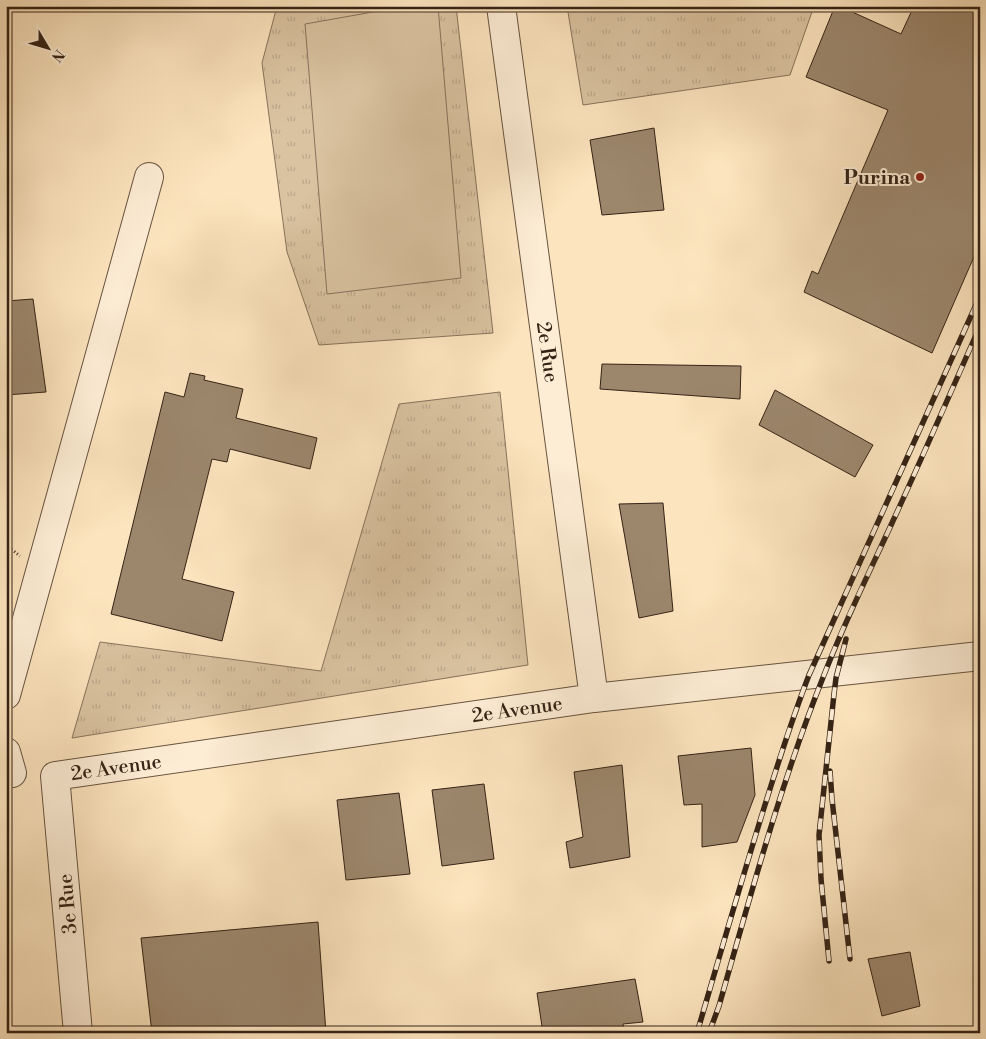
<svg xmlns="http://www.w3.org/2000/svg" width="986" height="1039" font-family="'Libre Bodoni',serif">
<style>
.grass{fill:url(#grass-tufts);stroke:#88735b}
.pitch{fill:#dac3a1;stroke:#88735b}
.building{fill:#9c876d;stroke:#352315}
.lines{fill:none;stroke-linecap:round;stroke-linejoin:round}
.minor-casing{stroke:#67533f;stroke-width:30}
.path{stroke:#352315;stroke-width:3;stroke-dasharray:1 2.5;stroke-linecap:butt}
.minor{stroke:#fdedd5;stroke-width:28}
.rail-casing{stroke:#352315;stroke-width:5.5}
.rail{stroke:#fdedd5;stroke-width:4;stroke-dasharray:11;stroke-linecap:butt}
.poi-dot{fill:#8f2418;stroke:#fdedd5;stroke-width:2}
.labels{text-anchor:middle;stroke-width:4;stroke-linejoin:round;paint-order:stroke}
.poi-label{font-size:20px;font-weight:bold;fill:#352315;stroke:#fdedd5;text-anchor:end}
.street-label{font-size:20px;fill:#352315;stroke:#fdedd5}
</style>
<defs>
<pattern id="grass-tufts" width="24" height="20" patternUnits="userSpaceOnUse" patternTransform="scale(1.25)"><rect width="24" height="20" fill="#dac3a1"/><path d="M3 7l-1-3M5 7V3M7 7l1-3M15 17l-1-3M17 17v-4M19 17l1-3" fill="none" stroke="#bca78a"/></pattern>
</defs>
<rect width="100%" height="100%" fill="#fce4be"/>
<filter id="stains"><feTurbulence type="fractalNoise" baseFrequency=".004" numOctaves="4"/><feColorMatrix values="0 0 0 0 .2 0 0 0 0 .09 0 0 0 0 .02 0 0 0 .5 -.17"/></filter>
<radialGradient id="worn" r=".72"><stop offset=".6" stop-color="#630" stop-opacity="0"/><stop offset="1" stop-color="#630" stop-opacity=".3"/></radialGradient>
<path class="grass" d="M 277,6 L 456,6 L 493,333 L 319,345 L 287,252 L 262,63 Z
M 567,6 L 814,6 L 790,75 L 583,105 Z
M 500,392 L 528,665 L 72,738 L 100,642 L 321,671 L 399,404 Z"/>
<path class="pitch" d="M 407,6 L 438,6 L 461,278 L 327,294 L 305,24 Z"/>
<path class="building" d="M 835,6 L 839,6 L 901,34 L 914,6 L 932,12 L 935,6 L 980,6 L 980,243 L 932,353 L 804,292 L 812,271 L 818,274 L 888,110 L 806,77 Z
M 654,128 L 664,210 L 602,215 L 590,140 Z
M 33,299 L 46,392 L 6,395 L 6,301 Z
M 602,364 L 741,366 L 740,399 L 600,389 Z
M 190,373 L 205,376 L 204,380 L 243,389 L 236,418 L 317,438 L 310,469 L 230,449 L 227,462 L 212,459 L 182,579 L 234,592 L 222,641 L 111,614 L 165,392 L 184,397 Z
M 775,390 L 873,445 L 855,477 L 759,425 Z
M 663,503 L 673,611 L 639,618 L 619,504 Z
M 751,748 L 755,795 L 737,842 L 702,847 L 702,804 L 684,805 L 678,756 Z
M 622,765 L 630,857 L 570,868 L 566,842 L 583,837 L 574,772 Z
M 484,784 L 494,859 L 442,866 L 432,790 Z
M 399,793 L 410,874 L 346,880 L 337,800 Z
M 318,922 L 326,1033 L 152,1033 L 141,938 Z
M 910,952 L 920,1006 L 882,1016 L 868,959 Z
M 635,979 L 643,1022 L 623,1024 L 624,1033 L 543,1033 L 537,993 Z"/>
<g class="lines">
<defs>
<path id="minor" d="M 501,6 L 594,698
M 6,695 L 149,177
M 6,752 L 12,773
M 78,1033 L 55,776 L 594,698 L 980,656"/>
</defs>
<use href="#minor" class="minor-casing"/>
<path class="path" d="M 6,545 L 20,556"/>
<use href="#minor" class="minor"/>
<defs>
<path id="rail" d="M 830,771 L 832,799 L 850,959
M 829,961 L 821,879 L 819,835 L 834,694 L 836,678 L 846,639
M 697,1033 C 719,958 741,882 764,808 C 778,763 792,719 809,675 L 980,296
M 709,1033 L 719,1006 C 751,894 781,782 824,675 C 844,623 869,573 892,523 C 922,458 951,392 980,326"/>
</defs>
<use href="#rail" class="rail-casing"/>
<use href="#rail" class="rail"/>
</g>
<circle class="poi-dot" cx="920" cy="177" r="5"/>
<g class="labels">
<g class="poi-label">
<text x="910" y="184">Purina</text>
</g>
<g class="street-label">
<text transform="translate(548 352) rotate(82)" y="7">2e Rue</text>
<text transform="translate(517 709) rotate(-8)" y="7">2e Avenue</text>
<text transform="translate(116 767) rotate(-8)" y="7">2e Avenue</text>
<text transform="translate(67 904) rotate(-95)" y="7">3e Rue</text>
</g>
</g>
<rect width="986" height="1039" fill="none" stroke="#fce4be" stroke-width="25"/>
<rect x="8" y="8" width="971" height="1024" fill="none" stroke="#352315" stroke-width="2.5"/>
<rect x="12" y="12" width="961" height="1014" fill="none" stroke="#352315"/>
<g transform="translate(48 48) rotate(128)" stroke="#fdedd5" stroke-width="4" paint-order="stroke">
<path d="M0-4L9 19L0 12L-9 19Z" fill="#352315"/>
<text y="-8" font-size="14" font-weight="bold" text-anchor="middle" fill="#352315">N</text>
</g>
<rect width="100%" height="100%" filter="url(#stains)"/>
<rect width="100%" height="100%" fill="url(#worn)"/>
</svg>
